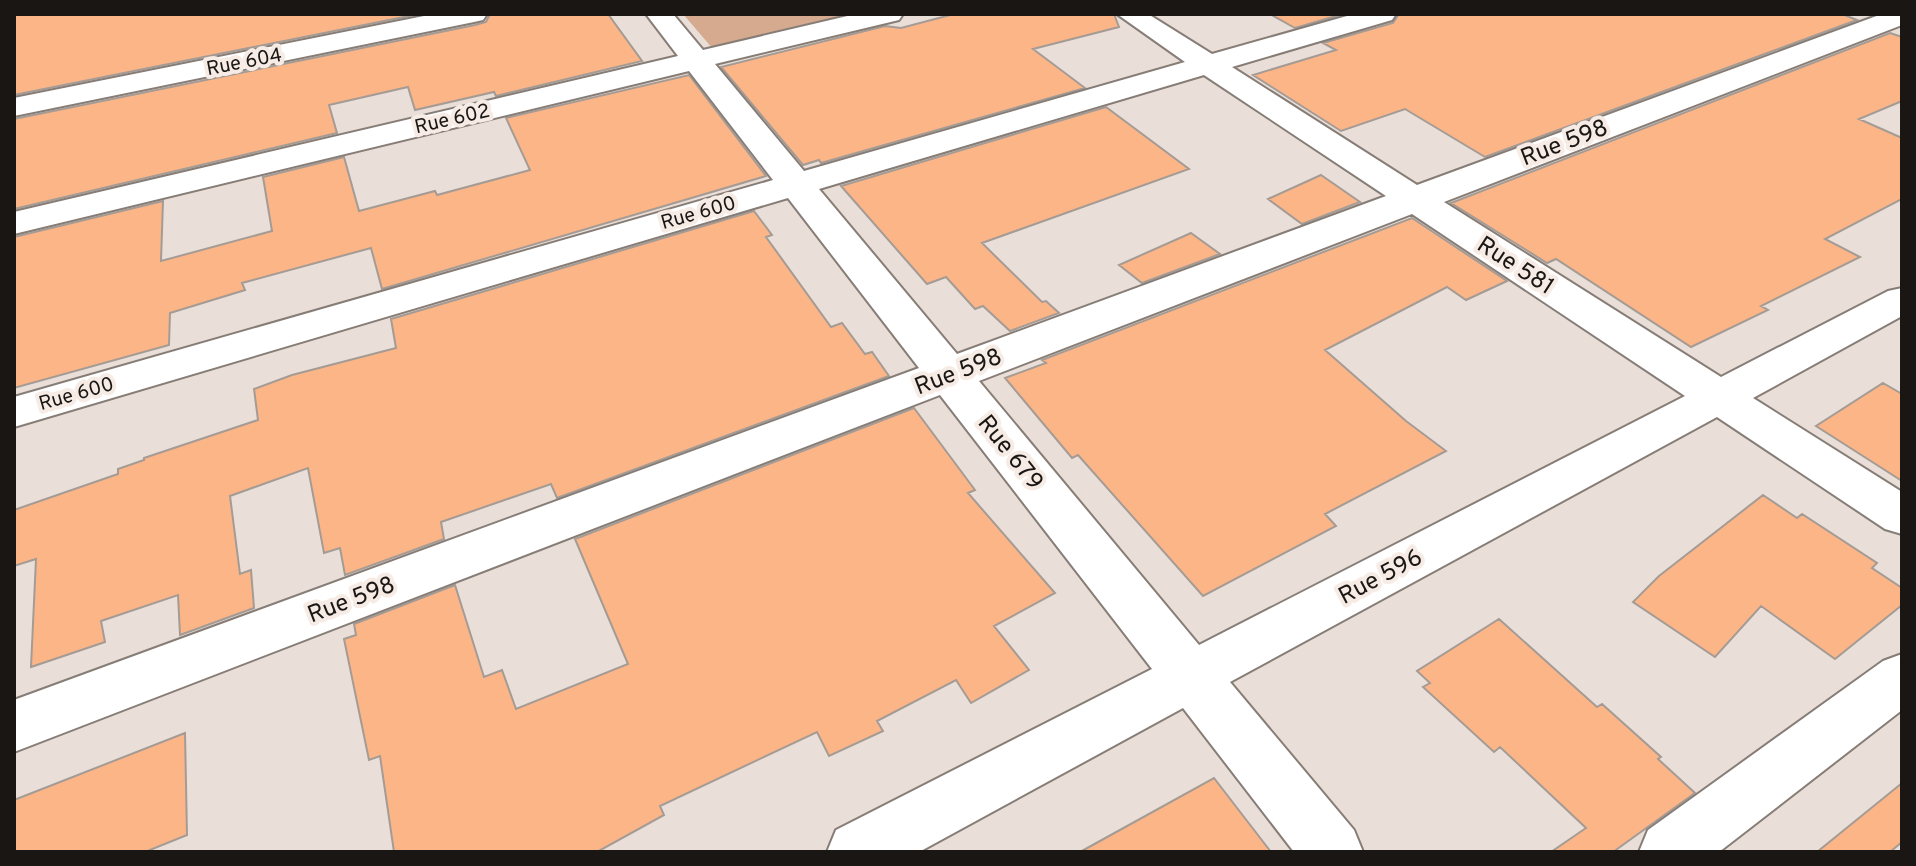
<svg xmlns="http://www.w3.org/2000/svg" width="1916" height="866" font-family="Overpass,sans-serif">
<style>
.green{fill:#d5aa8f}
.building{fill:#fcb587;stroke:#a59b95;stroke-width:2}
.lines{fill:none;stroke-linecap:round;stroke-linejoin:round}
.minor-casing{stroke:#877d77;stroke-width:4}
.minor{fill:#fff;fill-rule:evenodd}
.labels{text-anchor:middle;stroke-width:8;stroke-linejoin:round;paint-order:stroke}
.far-street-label{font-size:20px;fill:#191614;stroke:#f7ece5}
.street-label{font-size:24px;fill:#191614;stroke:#f7ece5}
</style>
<rect width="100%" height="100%" fill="#eadfd8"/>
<path class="green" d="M 683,14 L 862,14 L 713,49 Z"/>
<path class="building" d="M 14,14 L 419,14 L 14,95 Z
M 490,14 L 608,14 L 642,61 L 496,96 L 494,92 L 415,110 L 408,87 L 329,105 L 337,133 L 14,209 L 14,119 L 475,25 L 486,22 Z
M 954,14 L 1114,14 L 1119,27 L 1033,49 L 1085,88 L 821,163 L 819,160 L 803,165 L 721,67 L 885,26 L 901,28 Z
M 1270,14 L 1343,14 L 1295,28 Z
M 1399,14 L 1842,14 L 1857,20 L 1485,157 L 1405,109 L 1341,131 L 1253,75 L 1336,50 L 1323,43 L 1393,23 Z
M 1890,33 L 1902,37 L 1902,101 L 1859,119 L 1902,138 L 1902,199 L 1825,239 L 1860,257 L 1761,306 L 1768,310 L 1691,347 L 1556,259 L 1547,263 L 1451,203 Z
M 689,75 L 766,176 L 382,289 L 371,248 L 242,283 L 245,290 L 170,313 L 169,345 L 14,388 L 14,237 L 163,201 L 161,261 L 272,231 L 263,177 L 344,157 L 359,211 L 435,191 L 437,195 L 530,170 L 506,118 Z
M 1106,107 L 1189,169 L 982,243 L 1042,302 L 1046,301 L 1059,313 L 1010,331 L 983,306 L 975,309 L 946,277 L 927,284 L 841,186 Z
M 1321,175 L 1360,202 L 1302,224 L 1268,199 Z
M 754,211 L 772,235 L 766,237 L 831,327 L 842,323 L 865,354 L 872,352 L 889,376 L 557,498 L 551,484 L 441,522 L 444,539 L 345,575 L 340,548 L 324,553 L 308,468 L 230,496 L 240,574 L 251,570 L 254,608 L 180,635 L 178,595 L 101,621 L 105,642 L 31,667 L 36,559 L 14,566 L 14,510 L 118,474 L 118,469 L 144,460 L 144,458 L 258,420 L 254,389 L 292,375 L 396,348 L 391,319 Z
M 1412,218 L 1507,281 L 1466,300 L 1447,287 L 1325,350 L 1406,421 L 1446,451 L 1325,514 L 1336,526 L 1203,596 L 1078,455 L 1072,458 L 1005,378 L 1046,363 L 1042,360 Z
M 1191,233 L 1220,254 L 1142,283 L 1119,265 Z
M 1883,383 L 1902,394 L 1902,481 L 1816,426 Z
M 914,408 L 975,490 L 968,493 L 1055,593 L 994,626 L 1029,670 L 971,703 L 956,680 L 877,721 L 883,731 L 829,756 L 817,732 L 660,806 L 664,815 L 597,852 L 394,852 L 380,756 L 369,760 L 344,639 L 356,635 L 354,624 L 455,585 L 484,677 L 502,670 L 516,709 L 628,664 L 575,539 Z
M 1763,495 L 1797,518 L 1802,514 L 1877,563 L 1872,568 L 1902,588 L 1902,605 L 1835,659 L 1761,606 L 1715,657 L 1633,602 L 1659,576 Z
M 1499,619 L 1597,707 L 1602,704 L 1661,757 L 1658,759 L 1695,793 L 1613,852 L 1551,852 L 1586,828 L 1500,747 L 1494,752 L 1423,687 L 1430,683 L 1417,671 Z
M 185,733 L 187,835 L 145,852 L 14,852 L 14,800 Z
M 1214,778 L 1271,852 L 1080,852 Z
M 1902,783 L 1902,842 L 1890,852 L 1817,852 Z"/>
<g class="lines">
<defs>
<path id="minor" d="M 434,14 L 487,14 L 483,20 L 474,22 L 14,116 L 14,98 Z
M 646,14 L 673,14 L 703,50 L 856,14 L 903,14 L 899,20 L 715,64 L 804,171 L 1185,62 L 1117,14 L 1148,14 L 1212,54 L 1354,14 L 1396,14 L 1392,20 L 1232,67 L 1417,185 L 1882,14 L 1902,14 L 1902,25 L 1444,202 L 1721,377 L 1888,291 L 1902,288 L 1902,316 L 1753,398 L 1902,492 L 1902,534 L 1885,529 L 1717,417 L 1230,682 L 1354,830 L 1363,852 L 1294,852 L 1183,708 L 919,852 L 827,852 L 836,830 L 1152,669 L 940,395 L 14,752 L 14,700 L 919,368 L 788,198 L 14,427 L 14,397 L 773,180 L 689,71 L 14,234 L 14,212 L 678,56 ZM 1204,75 L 1386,196 L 957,354 L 819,189 ZM 1412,214 L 1685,396 L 1199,645 L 979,381 Z
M 1902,654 L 1902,710 L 1719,852 L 1639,852 L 1648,830 L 1883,661 Z"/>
</defs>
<use href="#minor" class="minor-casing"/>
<use href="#minor" class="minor"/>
</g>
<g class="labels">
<g class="far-street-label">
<text transform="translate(244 61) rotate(-11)" y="7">Rue 604</text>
<text transform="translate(452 118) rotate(-13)" y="7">Rue 602</text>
<text transform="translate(698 212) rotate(-16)" y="7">Rue 600</text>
<text transform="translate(76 393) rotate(-16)" y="7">Rue 600</text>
</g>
<g class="street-label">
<text transform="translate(1564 142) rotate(-21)" y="8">Rue 598</text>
<text transform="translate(1516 265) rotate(33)" y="8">Rue 581</text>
<text transform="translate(958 371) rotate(-21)" y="8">Rue 598</text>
<text transform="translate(1011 452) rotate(51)" y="8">Rue 679</text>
<text transform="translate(1380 576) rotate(-28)" y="8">Rue 596</text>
<text transform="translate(351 599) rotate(-21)" y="8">Rue 598</text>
</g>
</g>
<rect width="1916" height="866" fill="none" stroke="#191614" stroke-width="32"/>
</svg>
